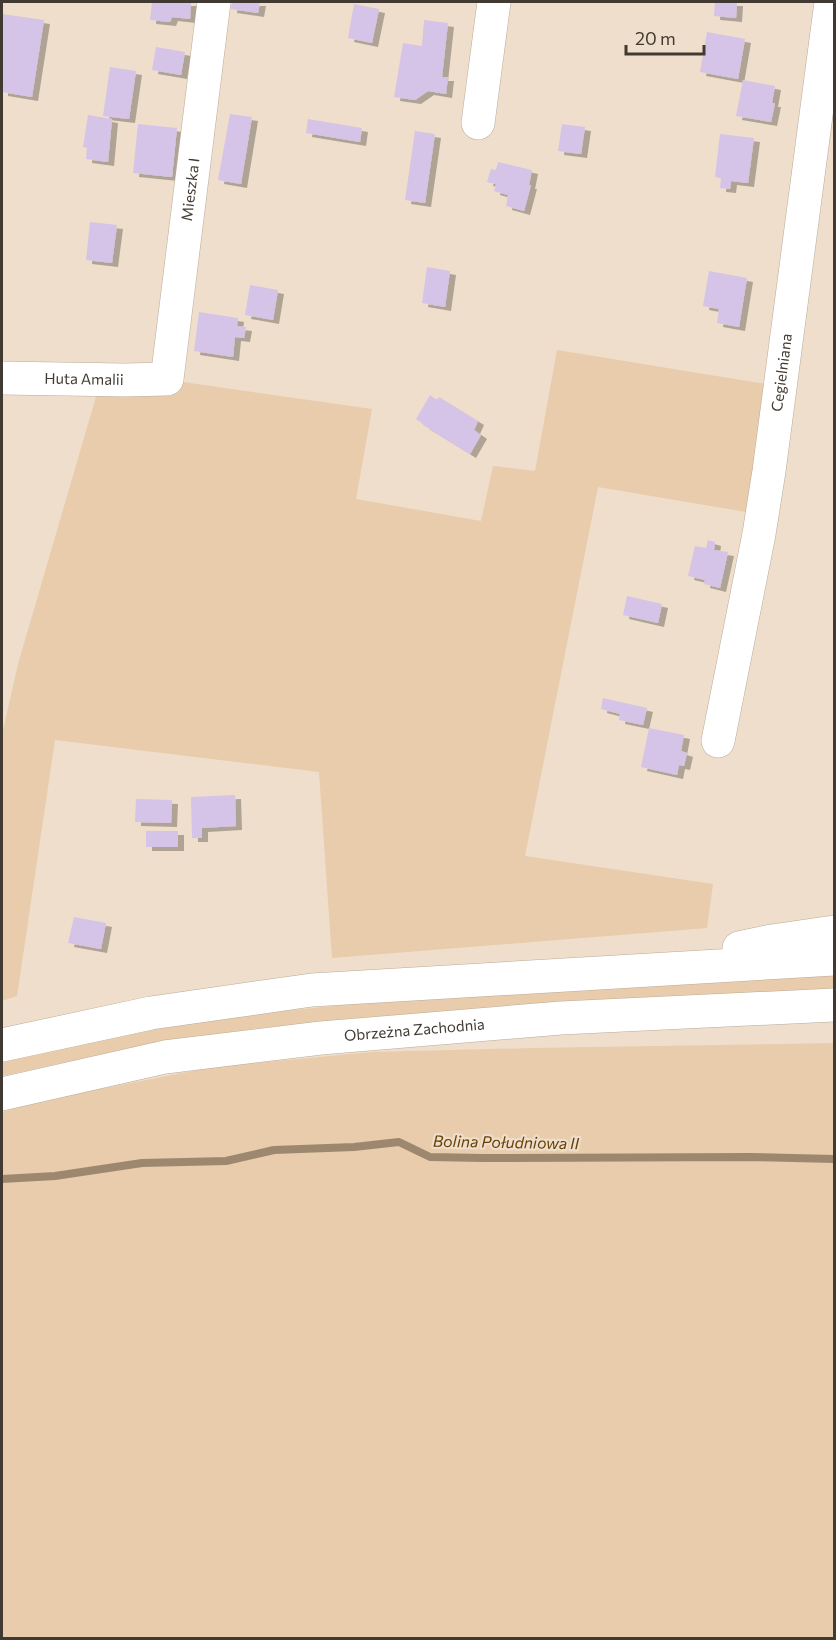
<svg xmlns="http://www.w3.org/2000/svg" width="836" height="1640" font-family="Commissioner,sans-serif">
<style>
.green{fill:#e8ccab}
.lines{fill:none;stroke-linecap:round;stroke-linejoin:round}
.stream{stroke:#9d886f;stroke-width:8}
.building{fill:#d6c3e8;filter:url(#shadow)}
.minor-casing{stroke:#baab99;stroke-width:34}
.minor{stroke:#fff;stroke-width:33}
.labels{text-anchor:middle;stroke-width:4.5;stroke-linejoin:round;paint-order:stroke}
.street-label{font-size:15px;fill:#403a32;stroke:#eedecb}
.water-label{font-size:16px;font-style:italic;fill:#664106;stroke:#eedecb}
</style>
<defs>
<filter id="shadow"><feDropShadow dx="6" dy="4" stdDeviation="0" flood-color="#0004"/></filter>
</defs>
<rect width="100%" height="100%" fill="#eedecb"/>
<path class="green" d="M 557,350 L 766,384 L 746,512 L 598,487 L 525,856 L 713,884 L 707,928 L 332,958 L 319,772 L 55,740 L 17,996 L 2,1001 L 2,735 L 18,664 L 98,390 L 183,382 L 372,409 L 356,499 L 481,521 L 493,466 L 535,471 Z
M 834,974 L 834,989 L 341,1021 L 260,1028 L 148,1044 L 2,1076 L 2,1061 L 95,1040 L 182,1024 L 255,1014 L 352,1004 Z
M 834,1043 L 834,1638 L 2,1638 L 2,1112 L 54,1098 L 213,1067 L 372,1052 L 534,1048 Z"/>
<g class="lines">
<path class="stream" d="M 2,1179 L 55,1176 L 142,1163 L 226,1161 L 274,1150 L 354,1147 L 399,1142 L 430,1157 L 483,1158 L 750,1157 L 834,1159"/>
</g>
<path class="building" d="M 152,2 L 191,2 L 190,19 L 172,17 L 170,22 L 150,20 Z
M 232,2 L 260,2 L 258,13 L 231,9 Z
M 715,2 L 737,2 L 736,18 L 714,16 Z
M 354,4 L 379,9 L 372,43 L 348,38 Z
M 2,14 L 44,20 L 32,97 L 2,92 Z
M 424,20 L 448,23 L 442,77 L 448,77 L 446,94 L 428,91 L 415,100 L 394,97 L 403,43 L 422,46 Z
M 707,32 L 745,39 L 738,79 L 700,72 Z
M 156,47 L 185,52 L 181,75 L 152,70 Z
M 110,67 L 136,71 L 129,119 L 103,116 Z
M 743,80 L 775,86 L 772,103 L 775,103 L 771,122 L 736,116 Z
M 230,114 L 252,117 L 241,184 L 218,180 Z
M 88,115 L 112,119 L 108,162 L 86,159 L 87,148 L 83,147 Z
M 308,119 L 362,128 L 360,142 L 306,133 Z
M 138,124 L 177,128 L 172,177 L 133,173 Z
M 562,124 L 585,127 L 581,154 L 558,151 Z
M 415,131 L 435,134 L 425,203 L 405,200 Z
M 720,134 L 754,138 L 748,183 L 731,181 L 730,189 L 720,188 L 721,178 L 715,177 Z
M 498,162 L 532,170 L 529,185 L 531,185 L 524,211 L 506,206 L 508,195 L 494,191 L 496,184 L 487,182 L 491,169 L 496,170 Z
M 90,222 L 117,225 L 112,263 L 86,260 Z
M 427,267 L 450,271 L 445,307 L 422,303 Z
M 709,271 L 747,278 L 739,327 L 717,323 L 719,309 L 703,306 Z
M 250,285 L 278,290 L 273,320 L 245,315 Z
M 199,312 L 238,318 L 237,326 L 246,327 L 244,338 L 235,337 L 233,357 L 194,351 Z
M 430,395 L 437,400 L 439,397 L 478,421 L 474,430 L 481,435 L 470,454 L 423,425 L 423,424 L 416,419 Z
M 708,540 L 715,542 L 714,550 L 728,552 L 720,588 L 704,584 L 705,580 L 688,576 L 695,546 L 706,548 Z
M 627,596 L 662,604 L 658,623 L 623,615 Z
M 603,698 L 647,708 L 643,725 L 619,720 L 620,714 L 601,709 Z
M 649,728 L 684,735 L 681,751 L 687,753 L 684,766 L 679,765 L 677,775 L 641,767 Z
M 235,795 L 236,826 L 202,828 L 202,838 L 192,838 L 191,797 Z
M 136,799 L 172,800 L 171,823 L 135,822 Z
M 146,831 L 178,831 L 178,847 L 146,847 Z
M 74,917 L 106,923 L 101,949 L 68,943 Z"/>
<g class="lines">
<defs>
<g id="minor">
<path d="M 478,123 L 494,2"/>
<path id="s1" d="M 2,378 L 125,380 L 167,379 L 214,2"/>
<path id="s2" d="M 718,741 L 759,534 L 769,471 L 831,2"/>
<path d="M 739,948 L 772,941 L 834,932"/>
<path d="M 2,1045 L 151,1013 L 312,990 L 834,959"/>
<path id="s3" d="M 2,1094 L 165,1057 L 321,1038 L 561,1018 L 834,1005"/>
</g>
</defs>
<use href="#minor" class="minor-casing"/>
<use href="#minor" class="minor"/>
</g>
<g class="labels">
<g class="street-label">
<text dy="5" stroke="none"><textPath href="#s1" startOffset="356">Mieszka I</textPath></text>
<text dy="5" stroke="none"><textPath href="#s2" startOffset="374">Cegielniana</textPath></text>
<text dy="5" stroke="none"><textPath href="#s1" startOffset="82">Huta Amalii</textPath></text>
<text dy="5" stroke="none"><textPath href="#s3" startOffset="418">Obrzeżna Zachodnia</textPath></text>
</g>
<g class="water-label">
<text transform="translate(506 1142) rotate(1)" y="6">Bolina Południowa II</text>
</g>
</g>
<rect width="836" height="1640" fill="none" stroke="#403a32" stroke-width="6"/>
<path d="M626 45v9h78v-9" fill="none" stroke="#403a32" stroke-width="3"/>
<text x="635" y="45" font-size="18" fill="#403a32" stroke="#eedecb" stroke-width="4.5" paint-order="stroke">20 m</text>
</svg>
